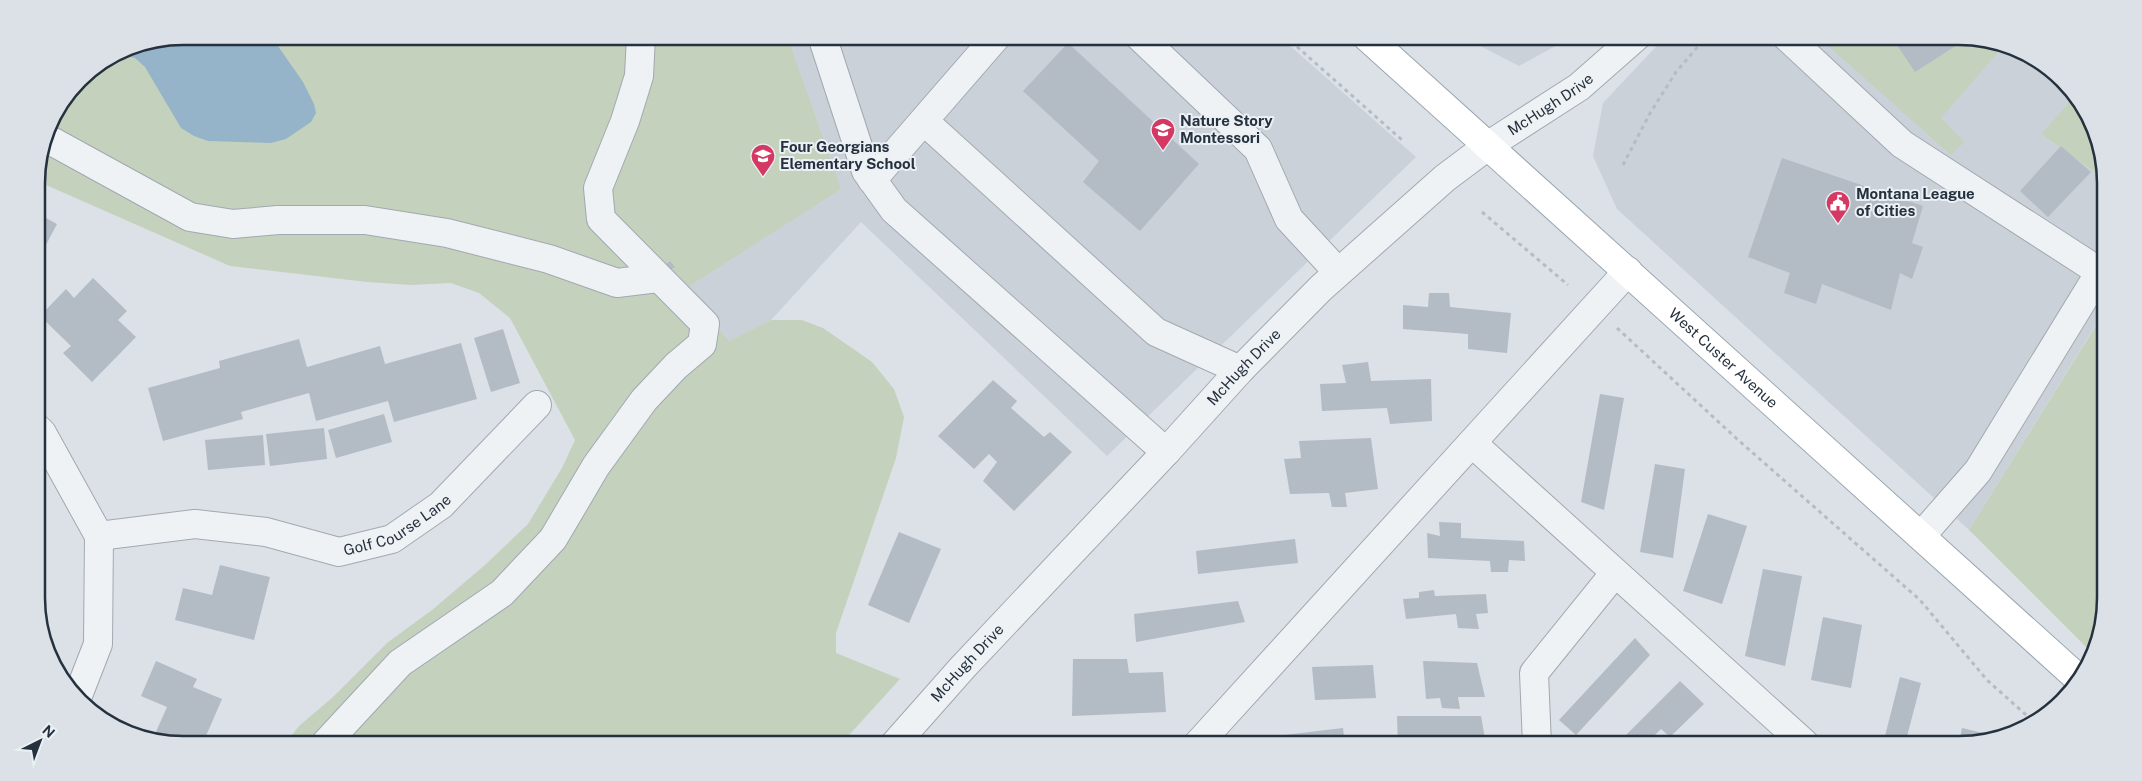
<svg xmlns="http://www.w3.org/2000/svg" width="2142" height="781" font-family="'Public Sans',sans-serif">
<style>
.built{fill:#cad1d9}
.green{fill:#c4d1bd}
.water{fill:#95b4c9}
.building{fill:#b3bbc4}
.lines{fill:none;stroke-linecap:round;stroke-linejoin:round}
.minor-casing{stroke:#a1a9b1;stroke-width:30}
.major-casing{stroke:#9ba7b3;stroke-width:30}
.path{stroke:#b6bcc2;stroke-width:3;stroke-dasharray:4 4;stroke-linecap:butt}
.minor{stroke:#eff2f5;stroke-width:28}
.major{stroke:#fff;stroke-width:28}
.labels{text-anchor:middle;stroke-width:4;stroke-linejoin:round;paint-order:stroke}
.street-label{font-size:15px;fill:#25313e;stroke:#ebf0f5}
.poi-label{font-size:15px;font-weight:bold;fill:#25313e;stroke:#ebf0f5;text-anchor:start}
.rim{fill:none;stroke:#25313e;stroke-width:2.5}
</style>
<rect width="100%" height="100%" fill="#dce1e7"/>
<path class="built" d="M 652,36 L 1279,36 L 1416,157 L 1107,456 L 861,222 L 771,320 L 729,341 L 686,288 Z
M 1461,36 L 1566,36 L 1561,43 L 1519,66 Z
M 1666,36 L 1959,36 L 2006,44 L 2069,87 L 2074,96 L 2041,134 L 2104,179 L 2105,310 L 1969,530 L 1617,209 L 1593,156 L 1603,103 Z"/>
<path class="green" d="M 183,36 L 787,36 L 841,189 L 686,288 L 729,341 L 771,320 L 802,320 L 823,328 L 872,362 L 894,389 L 904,417 L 896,458 L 836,633 L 836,653 L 900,679 L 840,745 L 284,745 L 299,726 L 333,697 L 387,643 L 432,610 L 485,565 L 528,524 L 562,468 L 575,440 L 510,318 L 479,293 L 451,283 L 411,285 L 367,282 L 230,266 L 37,181 L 37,173 L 51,118 L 86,73 L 127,47 Z
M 1820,36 L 1959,36 L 2005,44 L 1941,118 L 1964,142 L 1951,155 L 1824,42 Z
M 2074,96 L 2104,164 L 2104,179 L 2041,134 Z
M 2105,311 L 2106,598 L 2098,645 L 2093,654 L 1969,530 Z"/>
<path class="water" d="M 183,36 L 271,36 L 303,82 L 314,104 L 316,113 L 311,122 L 286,139 L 271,143 L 208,141 L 194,136 L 181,128 L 145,67 L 135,58 L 117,54 L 127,47 Z"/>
<path class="building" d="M 1891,36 L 1959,36 L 1968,38 L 1915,72 Z
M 1068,43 L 1199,164 L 1140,231 L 1083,182 L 1099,161 L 1023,91 Z
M 2061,146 L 2091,172 L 2048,217 L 2020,191 Z
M 1782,158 L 1923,206 L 1912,243 L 1923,247 L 1912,279 L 1900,273 L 1891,310 L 1822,284 L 1816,304 L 1784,293 L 1790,273 L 1748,257 Z
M 37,213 L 57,224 L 37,262 Z
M 670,261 L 675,267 L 669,271 L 664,266 Z
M 93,278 L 127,311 L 118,320 L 136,337 L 92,382 L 63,353 L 71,346 L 40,316 L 66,289 L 74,298 Z
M 1429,293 L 1449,293 L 1450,307 L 1511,313 L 1507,353 L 1468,349 L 1468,334 L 1403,329 L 1403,305 L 1428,307 Z
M 503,329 L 520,383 L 491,392 L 474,338 Z
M 299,339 L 307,367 L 380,346 L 385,364 L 461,343 L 477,399 L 394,422 L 388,401 L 316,421 L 309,393 L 241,412 L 243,419 L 163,441 L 148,388 L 220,368 L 219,361 Z
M 1368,362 L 1371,381 L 1431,379 L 1432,421 L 1390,424 L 1387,408 L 1322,411 L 1320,384 L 1346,383 L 1342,365 Z
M 993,380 L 1017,401 L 1011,408 L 1044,437 L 1050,432 L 1072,452 L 1014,511 L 983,481 L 997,462 L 989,454 L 974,469 L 938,436 Z
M 1600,394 L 1624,398 L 1604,510 L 1581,502 Z
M 384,414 L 392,442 L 336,458 L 328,430 Z
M 324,428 L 327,459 L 270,466 L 266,434 Z
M 263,435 L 265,465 L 208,470 L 205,440 Z
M 1371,438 L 1378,489 L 1345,493 L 1347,507 L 1332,507 L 1329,493 L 1290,494 L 1284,459 L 1301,458 L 1299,441 Z
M 1655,464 L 1685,469 L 1673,558 L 1640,552 Z
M 1708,514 L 1747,526 L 1722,604 L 1683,591 Z
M 1439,522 L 1461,523 L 1461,538 L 1524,541 L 1525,561 L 1509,560 L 1508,572 L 1491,572 L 1490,561 L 1428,558 L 1427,533 L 1440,536 Z
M 899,532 L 941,549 L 909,623 L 868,605 Z
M 1295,539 L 1298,563 L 1198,574 L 1196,551 Z
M 220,565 L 270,577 L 254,640 L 175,620 L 183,588 L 212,595 Z
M 1763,569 L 1802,576 L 1785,666 L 1745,656 Z
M 1434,590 L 1435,596 L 1486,594 L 1488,613 L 1476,614 L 1479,629 L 1458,628 L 1456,614 L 1406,619 L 1403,599 L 1419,598 L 1419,592 Z
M 1238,601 L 1245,622 L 1136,642 L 1134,614 Z
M 1823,617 L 1862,625 L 1851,688 L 1811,680 Z
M 1635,638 L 1650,655 L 1576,735 L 1559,720 Z
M 1073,659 L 1127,659 L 1129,673 L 1163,672 L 1166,712 L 1072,716 Z
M 156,661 L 197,679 L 193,687 L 222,699 L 202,745 L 176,744 L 155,734 L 167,707 L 141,696 Z
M 1423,661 L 1477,663 L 1485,697 L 1458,697 L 1460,709 L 1442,708 L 1440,698 L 1426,699 Z
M 1373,665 L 1376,698 L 1315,700 L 1312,667 Z
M 1900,677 L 1921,683 L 1905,744 L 1883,744 Z
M 1680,681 L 1704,704 L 1670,737 L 1661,729 L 1645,745 L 1618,743 Z
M 1397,716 L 1481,716 L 1485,739 L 1462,739 L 1463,745 L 1445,745 L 1444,742 L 1398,745 Z
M 1343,728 L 1345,745 L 1268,745 L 1268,737 Z
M 1962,728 L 1983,733 L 1981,742 L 1959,744 Z"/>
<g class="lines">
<defs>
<g id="minor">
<path d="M 822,36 L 866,171 L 894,210 L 1166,452"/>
<path d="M 1139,36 L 1258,149 L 1289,219 L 1338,272"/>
<path d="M 1786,36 L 1902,144 L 2100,272 L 1978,471 L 1921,536"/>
<path d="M 924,121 L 1156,332 L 1240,370"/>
<path d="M 46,138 L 190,217 L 233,224 L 278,220 L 365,220 L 447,233 L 549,259 L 617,283 L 658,278"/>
<path d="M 872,180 L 997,36"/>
<path d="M 38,429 L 42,433 L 99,536 L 98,644 L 77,698"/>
<path d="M 1472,443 L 1805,744"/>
<path id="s1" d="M 99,536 L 195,524 L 266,532 L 339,552 L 392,539 L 441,505 L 537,405"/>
<path d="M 324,745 L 400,663 L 502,593 L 553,539 L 596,466 L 644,400 L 676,366 L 702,344 L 705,324 L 601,219 L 598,188 L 625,121 L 639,76 L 641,36"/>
<path id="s2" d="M 894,745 L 963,667 L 1166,452 L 1240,370 L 1321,288 L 1445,178 L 1489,145 L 1579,87 L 1637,36"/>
<path d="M 1197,745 L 1628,271"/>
<path d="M 1537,745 L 1534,673 L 1614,574"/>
</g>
<g id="major">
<path id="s3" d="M 1366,36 L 2080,680"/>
</g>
</defs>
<use href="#minor" class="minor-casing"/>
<use href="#major" class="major-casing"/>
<path class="path" d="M 1285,36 L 1402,140
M 1623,165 L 1649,115 L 1676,72 L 1707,36
M 1482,212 L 1568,285
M 1617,328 L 1737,439 L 1920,600 L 1987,680 L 2034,722"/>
<use href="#minor" class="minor"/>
<use href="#major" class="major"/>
</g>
<defs>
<symbol id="school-pin" viewBox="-11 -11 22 30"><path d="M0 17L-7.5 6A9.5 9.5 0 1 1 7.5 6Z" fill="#d33962" stroke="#ebf0f5"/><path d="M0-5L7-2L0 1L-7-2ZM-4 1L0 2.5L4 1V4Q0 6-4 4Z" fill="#fff"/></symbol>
<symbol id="civic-pin" viewBox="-11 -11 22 30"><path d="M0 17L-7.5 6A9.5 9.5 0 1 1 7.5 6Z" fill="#d33962" stroke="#ebf0f5"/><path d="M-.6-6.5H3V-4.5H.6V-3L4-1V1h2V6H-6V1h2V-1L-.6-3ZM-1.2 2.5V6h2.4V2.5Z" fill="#fff"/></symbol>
</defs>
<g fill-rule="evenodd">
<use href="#school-pin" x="1149" y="116" width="28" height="38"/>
<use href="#school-pin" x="749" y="142" width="28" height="38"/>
<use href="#civic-pin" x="1824" y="189" width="28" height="38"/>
</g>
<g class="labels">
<g class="street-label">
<text dy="5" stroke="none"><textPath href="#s2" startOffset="920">McHugh Drive</textPath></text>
<text dy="5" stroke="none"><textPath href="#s3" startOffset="481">West Custer Avenue</textPath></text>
<text dy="5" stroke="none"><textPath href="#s2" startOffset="515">McHugh Drive</textPath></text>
<text dy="5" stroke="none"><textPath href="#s1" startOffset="309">Golf Course Lane</textPath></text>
<text dy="5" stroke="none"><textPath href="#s2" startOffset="110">McHugh Drive</textPath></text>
</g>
<g class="poi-label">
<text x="1180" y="126">Nature Story<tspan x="1180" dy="17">Montessori</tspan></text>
<text x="780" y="152">Four Georgians<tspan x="780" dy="17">Elementary School</tspan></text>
<text x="1856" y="199">Montana League<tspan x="1856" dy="17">of Cities</tspan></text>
</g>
</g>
<path d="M0 0H2142V781H0ZM183 45H1959A138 138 0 0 1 2097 183V598A138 138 0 0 1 1959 736H183A138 138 0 0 1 45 598V183A138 138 0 0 1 183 45Z" fill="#dbe1e6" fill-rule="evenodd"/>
<path class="rim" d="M183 45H1959A138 138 0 0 1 2097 183V598A138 138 0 0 1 1959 736H183A138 138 0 0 1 45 598V183A138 138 0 0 1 183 45Z"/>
<g transform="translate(40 741) rotate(42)" stroke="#ebf0f5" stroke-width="4" paint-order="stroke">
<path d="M0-4L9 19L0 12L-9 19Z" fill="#25313e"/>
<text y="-8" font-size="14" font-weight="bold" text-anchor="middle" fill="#25313e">N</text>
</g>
</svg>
